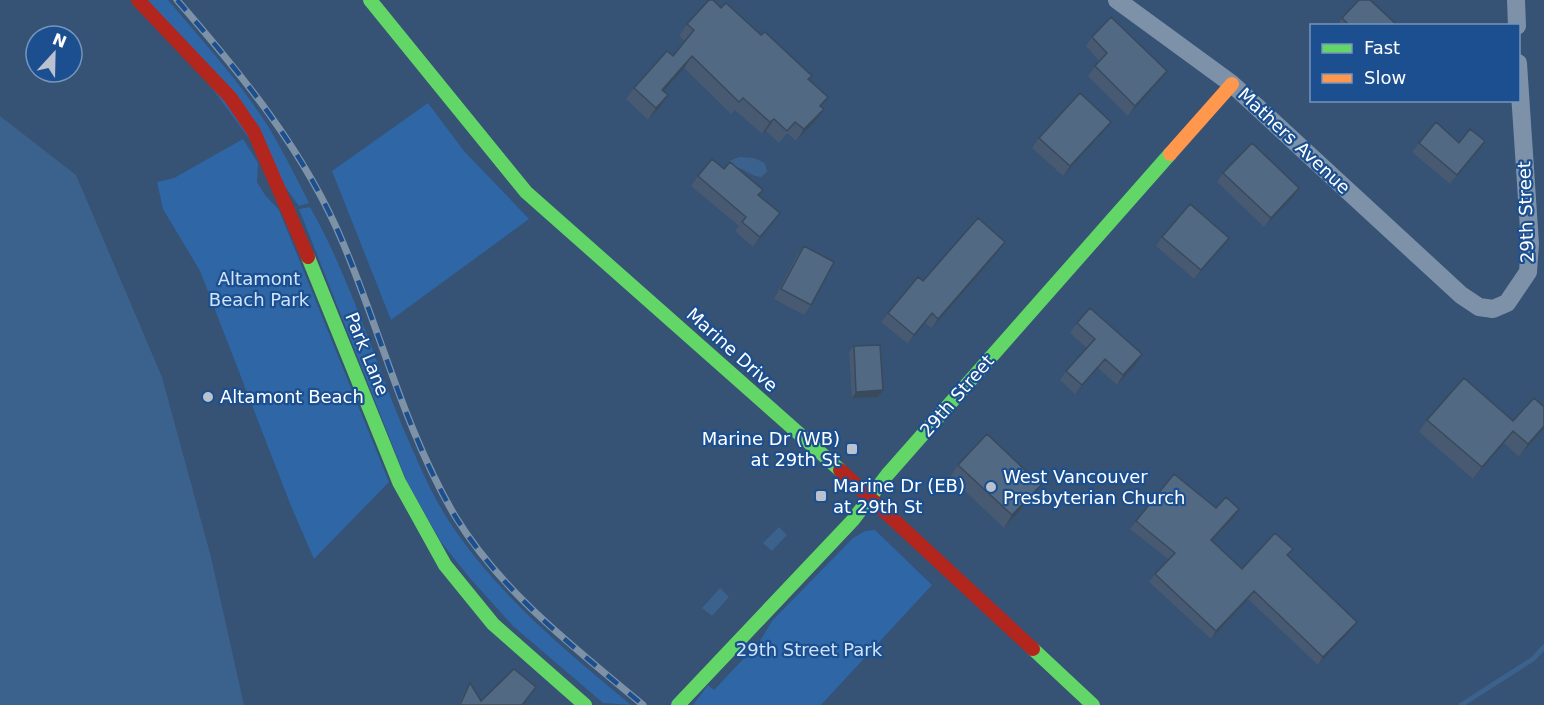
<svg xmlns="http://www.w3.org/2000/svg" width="1544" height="705" font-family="'DejaVu Sans',sans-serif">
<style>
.green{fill:#2f66a5}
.water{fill:#3b618d}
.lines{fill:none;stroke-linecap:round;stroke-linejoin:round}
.stream{stroke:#3b618d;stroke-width:5}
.street{stroke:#7d92a8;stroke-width:18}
.fast{stroke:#63d668;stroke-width:14}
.slow{stroke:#ff974d;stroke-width:14}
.jam{stroke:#b3261e;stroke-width:14}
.rail-casing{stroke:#7e92a7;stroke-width:7}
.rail{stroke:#1b4f8f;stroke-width:4.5;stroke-dasharray:14;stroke-linecap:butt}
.wall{fill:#475a72}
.shaded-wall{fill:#394a5c}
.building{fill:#526984;stroke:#394a5c;stroke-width:1.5}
.poi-dot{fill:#b9c2ce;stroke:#1b4f8f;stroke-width:2}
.labels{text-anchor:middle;stroke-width:4.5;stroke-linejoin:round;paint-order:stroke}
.street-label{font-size:18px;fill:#fff;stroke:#1b4f8f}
.park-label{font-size:18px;fill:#cfe3fa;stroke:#1b4f8f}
.poi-label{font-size:18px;fill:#fff;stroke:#1b4f8f;text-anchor:start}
</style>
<rect width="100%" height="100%" fill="#365274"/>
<path class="green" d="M 147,0 L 168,0 C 202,40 239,81 268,126 C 283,151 296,177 309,203 L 299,206 Z
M 428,103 L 464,151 L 529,219 L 391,320 L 332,171 Z
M 243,139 L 258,163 L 257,182 L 265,195 L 279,210 L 389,482 L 314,559 L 291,506 L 200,271 L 163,209 L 157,182 L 174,178 Z
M 310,207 C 351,279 374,361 407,437 C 419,464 431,493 447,518 C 495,593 564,649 631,705 L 603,703 L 513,626 L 468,576 L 441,542 L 407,482 L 299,209 Z
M 875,530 L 932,585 L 821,705 L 693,705 L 708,685 L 714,690 L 760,641 L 772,621 L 853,538 L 865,531 Z"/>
<path class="water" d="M 0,116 L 76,175 L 162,377 L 211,557 L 244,705 L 0,705 Z
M 739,157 L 754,158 L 765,163 L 767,172 L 761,177 C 749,176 746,168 731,166 L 729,161 Z
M 779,527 L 787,535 L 772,551 L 763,543 Z
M 720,588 L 729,597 L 712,616 L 702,608 Z"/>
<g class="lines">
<path class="stream" d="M 1461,705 L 1533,659 L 1544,647"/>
<path class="street" d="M 1117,0 L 1232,84 L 1461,295 L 1479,307 L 1493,309 L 1507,303 L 1528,272 L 1530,244 L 1518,63
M 1516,0 L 1517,26"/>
<path class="fast" d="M 370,0 L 526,192 L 840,470
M 308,257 L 399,482 L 445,565 L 493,624 L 585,705
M 1033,649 L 1093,705
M 678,705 L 853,520 L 887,475 L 1170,154"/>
<path class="slow" d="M 1170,154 L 1232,84"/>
<path class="jam" d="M 138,0 L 230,97 L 254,132 L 308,257
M 840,470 L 1033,649"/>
<defs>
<path id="rail" d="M 177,0 C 241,74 305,151 343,243 C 381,333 405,431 455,516 C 502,593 575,648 643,705"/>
</defs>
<use href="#rail" class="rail-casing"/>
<use href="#rail" class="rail"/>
</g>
<path class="wall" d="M 721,8 L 809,80 L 821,107 L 816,120 L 796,141 L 787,133 L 779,143 L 766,131 L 762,134 L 735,110 L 731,114 L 684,68 L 663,91 L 668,95 L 660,107 L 648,120 L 626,99 L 634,88 L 673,56 L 685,41 L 679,36 L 687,24 Z
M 1342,18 L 1398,26 L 1337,26 Z
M 1092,37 L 1167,71 L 1160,80 L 1128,116 L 1088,76 L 1099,61 L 1086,46 Z
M 1111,122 L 1104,131 L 1063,176 L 1032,148 L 1039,138 Z
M 1419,143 L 1459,143 L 1478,151 L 1450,184 L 1412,152 Z
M 724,169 L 780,213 L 753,247 L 735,231 L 739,226 L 691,186 L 698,176 Z
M 1223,173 L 1293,197 L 1264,227 L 1217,182 Z
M 1162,237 L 1222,247 L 1194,279 L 1156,246 Z
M 1005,242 L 999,251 L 932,328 L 925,323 L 908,344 L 881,322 L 888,313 L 923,281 Z
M 804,246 L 811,305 L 804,315 L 774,299 L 797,255 Z
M 1077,323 L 1142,354 L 1136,364 L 1117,385 L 1098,368 L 1075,394 L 1060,380 L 1066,371 L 1087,348 L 1070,333 Z
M 854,346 L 878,397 L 852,398 L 849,352 Z
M 1427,420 L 1513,421 L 1544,428 L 1519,457 L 1504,443 L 1473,479 L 1419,432 Z
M 958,465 L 1032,497 L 1004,528 L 950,477 Z
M 1216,508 L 1239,509 L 1234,517 L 1212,541 L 1242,569 L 1288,556 L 1357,622 L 1351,630 L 1318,665 L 1248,599 L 1211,639 L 1149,582 L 1155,574 L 1168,559 L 1130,529 L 1136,521 Z
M 470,683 L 481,701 L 536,687 L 523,705 L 458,705 L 464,693 Z"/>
<path class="shaded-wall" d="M 692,56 L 684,68 L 654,102 L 662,90 Z
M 1167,71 L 1160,80 L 1128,116 L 1135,106 Z
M 668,95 L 660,107 L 648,120 L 656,108 Z
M 824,109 L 816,120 L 796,141 L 804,129 Z
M 774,119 L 766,131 L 762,134 L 770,122 Z
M 1111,122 L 1104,131 L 1063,176 L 1070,166 Z
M 1485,141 L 1478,151 L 1450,184 L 1457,175 Z
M 1299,188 L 1293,197 L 1264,227 L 1271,218 Z
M 780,213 L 773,222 L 753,247 L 760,237 Z
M 1229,238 L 1222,247 L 1194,279 L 1201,270 Z
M 1005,242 L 999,251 L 932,328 L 938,319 Z
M 932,313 L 925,323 L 908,344 L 914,335 Z
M 1142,354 L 1136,364 L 1117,385 L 1123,375 Z
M 1105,359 L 1098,368 L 1075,394 L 1082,385 Z
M 883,390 L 878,397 L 852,398 L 856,392 Z
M 1544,426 L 1544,428 L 1519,457 L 1528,444 Z
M 1513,431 L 1504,443 L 1473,479 L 1482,467 Z
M 1041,485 L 1032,497 L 1004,528 L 1012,515 Z
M 1239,509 L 1234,517 L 1205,548 L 1211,540 Z
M 1254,591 L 1248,599 L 1211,639 L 1216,631 Z
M 1357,622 L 1351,630 L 1318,665 L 1323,657 Z"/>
<path class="building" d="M 709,0 L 713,0 L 721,8 L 726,3 L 761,35 L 765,32 L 812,76 L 808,79 L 828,97 L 820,106 L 824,109 L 804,129 L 795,122 L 787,131 L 774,119 L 770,122 L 743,98 L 739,102 L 692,56 L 662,90 L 668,95 L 656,108 L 634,88 L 667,51 L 673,56 L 694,30 L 687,24 Z
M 1359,0 L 1370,0 L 1398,26 L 1350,26 L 1342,18 Z
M 1111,17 L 1167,71 L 1135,106 L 1095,66 L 1107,53 L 1092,37 Z
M 1080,93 L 1111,122 L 1070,166 L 1039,138 Z
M 1436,122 L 1459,143 L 1470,129 L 1485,141 L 1457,175 L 1419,143 Z
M 1252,143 L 1299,188 L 1271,218 L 1223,173 Z
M 712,159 L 724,169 L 730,162 L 763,190 L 758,195 L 780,213 L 760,237 L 742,222 L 746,217 L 698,176 Z
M 1190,204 L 1229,238 L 1201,270 L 1162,237 Z
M 978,218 L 1005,242 L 938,319 L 932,313 L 914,335 L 888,313 L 918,277 L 923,281 Z
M 804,246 L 834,262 L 811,305 L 781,289 Z
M 1090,308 L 1142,354 L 1123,375 L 1105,359 L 1082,385 L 1066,371 L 1095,339 L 1077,323 Z
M 880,345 L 883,390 L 856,392 L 854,346 Z
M 1464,378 L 1513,421 L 1534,398 L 1544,407 L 1544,426 L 1528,444 L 1513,431 L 1482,467 L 1427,420 Z
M 987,434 L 1041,485 L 1012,515 L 958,465 Z
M 1174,474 L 1216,508 L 1226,497 L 1239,509 L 1211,540 L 1242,569 L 1275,533 L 1293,549 L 1287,555 L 1357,622 L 1323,657 L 1254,591 L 1216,631 L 1155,574 L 1175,553 L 1136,521 Z
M 514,669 L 536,687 L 522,705 L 460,705 L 470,683 L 481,701 Z"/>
<g class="poi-dot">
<circle cx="208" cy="397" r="6"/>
<rect x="846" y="443" width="12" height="12" rx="3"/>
<circle cx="991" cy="487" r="6"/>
<rect x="815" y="490" width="12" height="12" rx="3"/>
</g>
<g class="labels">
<g class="street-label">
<text transform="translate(1294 141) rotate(43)" y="6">Mathers Avenue</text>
<text transform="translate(1526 212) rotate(-92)" y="6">29th Street</text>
<text transform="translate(732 350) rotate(42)" y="6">Marine Drive</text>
<text transform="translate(367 354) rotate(68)" y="6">Park Lane</text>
<text transform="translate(957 396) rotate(-49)" y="6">29th Street</text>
</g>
<g class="park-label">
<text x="259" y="285">Altamont<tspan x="259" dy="21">Beach Park</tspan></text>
<text x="809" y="656">29th Street Park</text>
</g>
<g class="poi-label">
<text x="220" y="403">Altamont Beach</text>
<text x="840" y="445" text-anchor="end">Marine Dr (WB)<tspan x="840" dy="21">at 29th St</tspan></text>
<text x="1003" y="483">West Vancouver<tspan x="1003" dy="21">Presbyterian Church</tspan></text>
<text x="833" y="492">Marine Dr (EB)<tspan x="833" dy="21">at 29th St</tspan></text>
</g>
</g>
<rect x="1310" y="24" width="210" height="78" fill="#1b4f8f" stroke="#7695bc" stroke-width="1.5"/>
<rect x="1322" y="44" width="30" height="9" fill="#63d668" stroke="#7695bc" stroke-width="1.5"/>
<text x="1364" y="54" font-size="18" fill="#ffffff">Fast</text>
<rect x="1322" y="74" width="30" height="9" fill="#ff974d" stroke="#7695bc" stroke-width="1.5"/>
<text x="1364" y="84" font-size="18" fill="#ffffff">Slow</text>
<g transform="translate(54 54) rotate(22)"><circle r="28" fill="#1b4f8f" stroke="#7695bc" stroke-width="1.5"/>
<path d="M0-4.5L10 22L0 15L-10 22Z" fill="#b9c2ce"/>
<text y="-9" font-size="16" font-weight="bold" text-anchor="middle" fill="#ffffff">N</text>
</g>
</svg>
